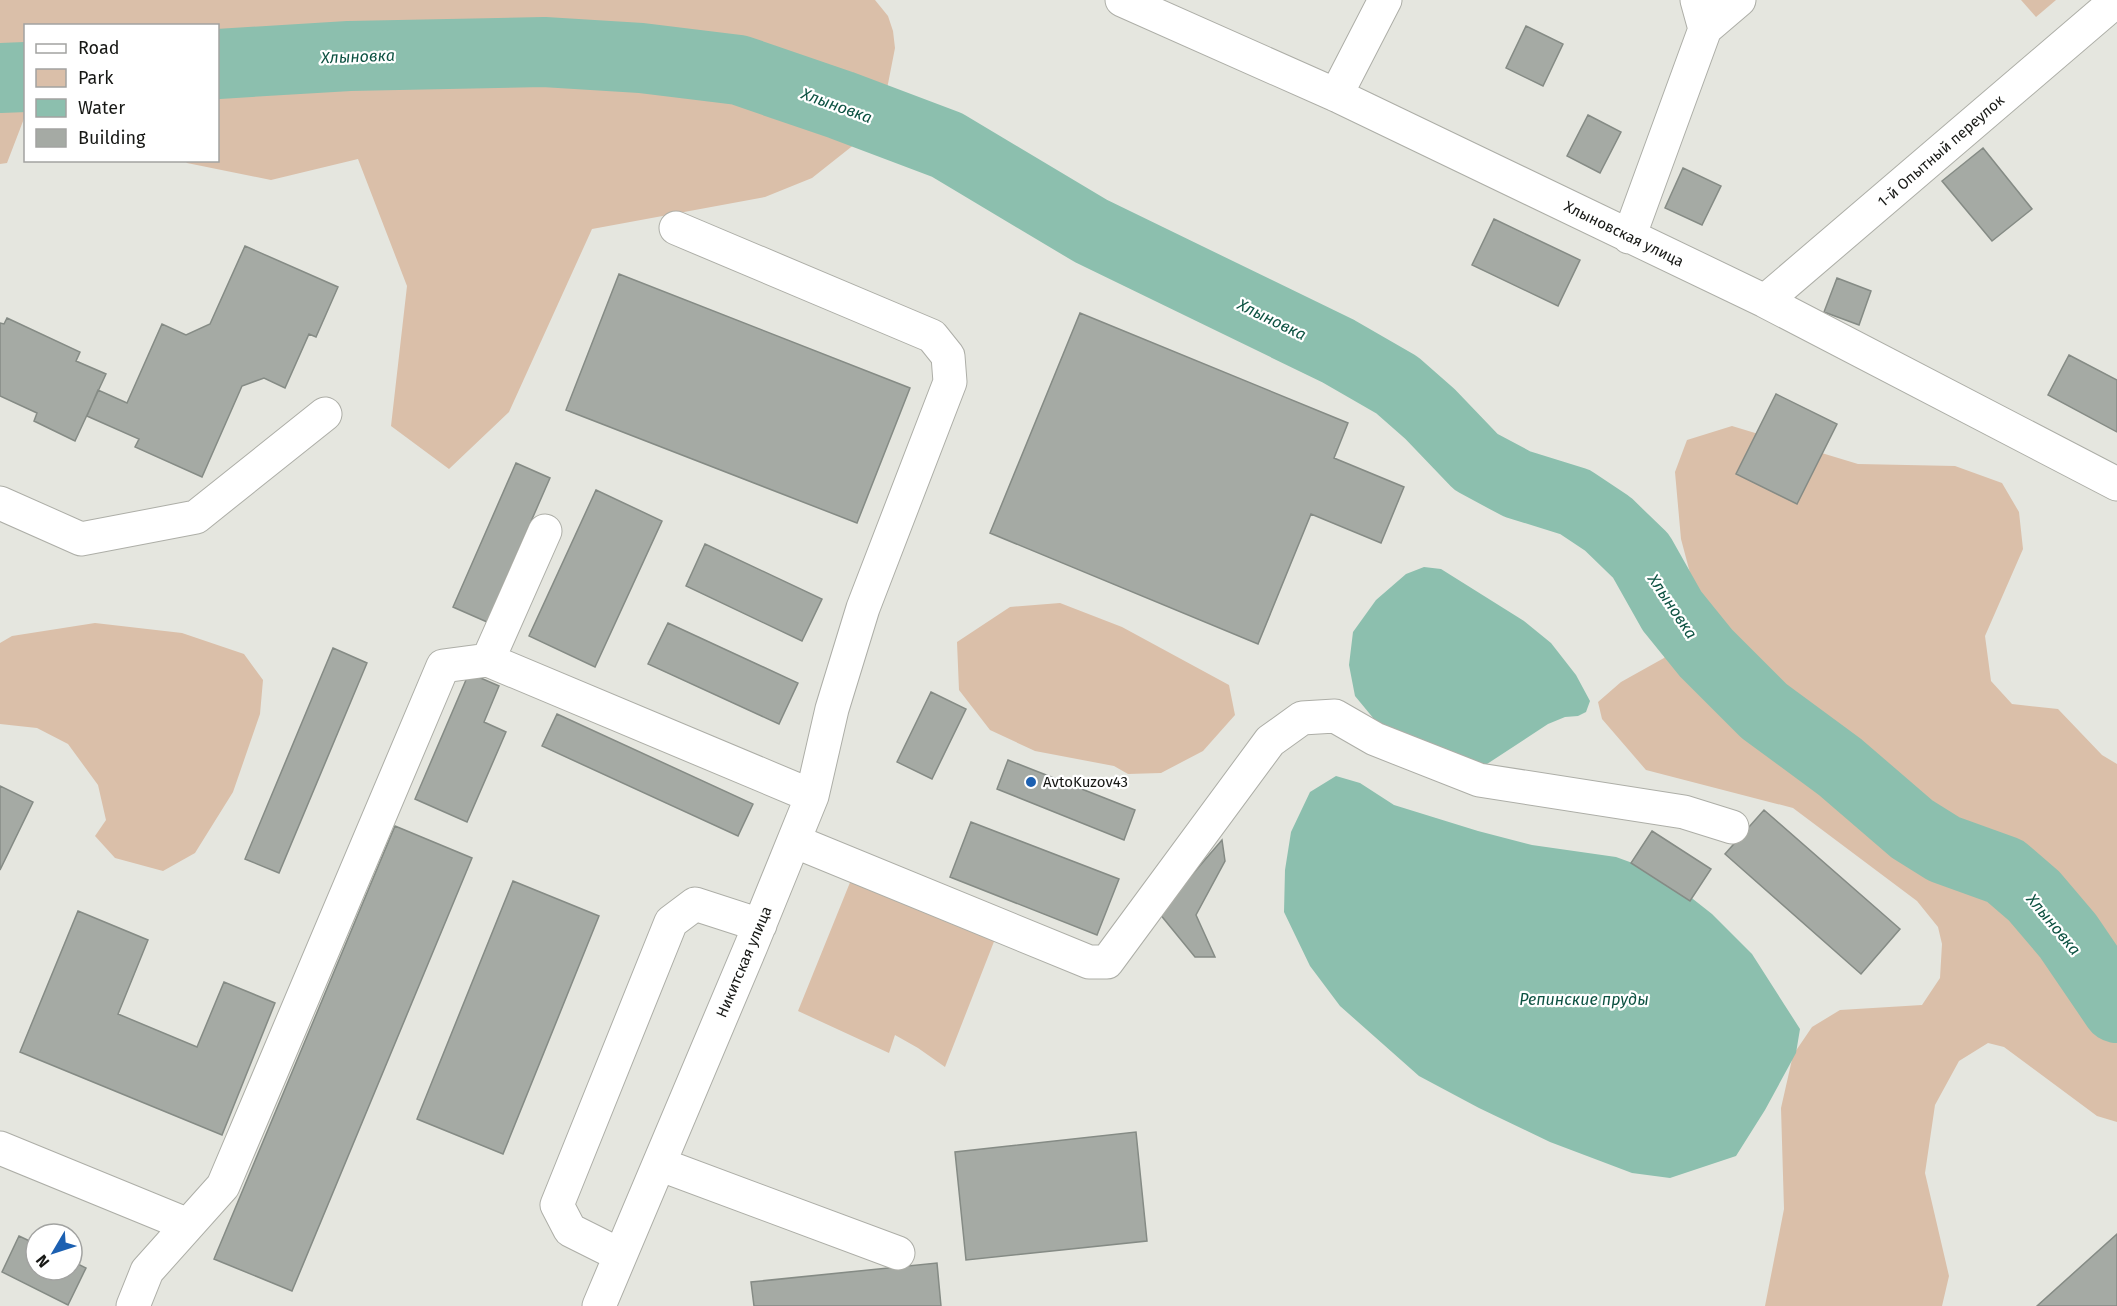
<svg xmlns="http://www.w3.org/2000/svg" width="2117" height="1306" font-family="'Fira Sans',sans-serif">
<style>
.green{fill:#dabfa9}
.water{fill:#8cbfae}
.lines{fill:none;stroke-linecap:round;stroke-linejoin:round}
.river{stroke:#8cbfae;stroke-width:70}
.building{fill:#a5aaa4;stroke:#858b85;stroke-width:1.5}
.minor-casing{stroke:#adaea7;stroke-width:35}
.minor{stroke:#fff;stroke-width:33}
.poi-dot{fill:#1c60b1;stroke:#fff;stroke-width:2}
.labels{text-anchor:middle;stroke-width:4.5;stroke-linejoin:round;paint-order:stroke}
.street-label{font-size:15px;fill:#171815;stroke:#fff}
.poi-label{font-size:15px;fill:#171815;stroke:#fff;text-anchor:start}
.water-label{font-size:16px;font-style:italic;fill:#0d5242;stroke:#fff}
</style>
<rect width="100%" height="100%" fill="#e5e6df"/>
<path class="green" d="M 0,0 L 875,0 L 888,16 L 893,31 L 895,48 L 886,94 L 865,136 L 812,178 L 765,197 L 592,229 L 509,412 L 449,469 L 391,426 L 407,286 L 358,159 L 271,180 L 187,163 L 185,161 L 218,160 L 218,26 L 26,26 L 25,116 L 7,163 L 0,164 Z
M 2021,0 L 2056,0 L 2036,17 Z
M 1732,426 L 1858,464 L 1955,466 L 2002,483 L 2019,512 L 2023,549 L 1985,636 L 1991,681 L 2012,704 L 2058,709 L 2102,755 L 2117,764 L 2117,1122 L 2097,1116 L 2004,1047 L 1988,1043 L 1959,1061 L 1935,1105 L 1925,1173 L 1949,1276 L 1942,1306 L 1765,1306 L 1784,1209 L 1781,1108 L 1793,1055 L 1812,1027 L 1840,1010 L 1922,1005 L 1940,978 L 1942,944 L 1938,927 L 1917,901 L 1793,808 L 1646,770 L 1602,719 L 1598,702 L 1621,682 L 1664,658 L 1696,619 L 1698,603 L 1681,539 L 1675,472 L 1687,440 Z
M 1060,603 L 1122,627 L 1229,685 L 1235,715 L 1203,751 L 1161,773 L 1128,774 L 1114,766 L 1035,751 L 990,730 L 959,690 L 957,642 L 1010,607 Z
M 95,623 L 182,633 L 244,654 L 263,680 L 260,714 L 233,792 L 195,853 L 163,871 L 115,858 L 95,836 L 106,820 L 98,785 L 68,744 L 37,728 L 0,724 L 0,643 L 12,636 Z
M 851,880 L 995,939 L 945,1067 L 918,1048 L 895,1035 L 889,1053 L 798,1011 Z"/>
<path class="water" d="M 1424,567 L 1441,569 L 1524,621 L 1551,643 L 1576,675 L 1590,701 L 1586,712 L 1578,716 L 1565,717 L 1548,724 L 1487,764 L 1462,767 L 1412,746 L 1374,719 L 1355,696 L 1349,665 L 1353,632 L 1376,600 L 1406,574 Z
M 1336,776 L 1360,783 L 1394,805 L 1478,831 L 1532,845 L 1616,857 L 1660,873 L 1712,914 L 1752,954 L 1800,1029 L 1796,1053 L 1765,1110 L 1736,1156 L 1670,1178 L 1632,1173 L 1550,1142 L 1479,1108 L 1419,1076 L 1340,1006 L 1310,966 L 1284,912 L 1285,870 L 1291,832 L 1310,792 Z"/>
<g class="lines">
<path class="river" d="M 218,64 L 349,56 L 544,52 L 641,58 L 739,70 L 841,105 L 947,145 L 1091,231 L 1338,351 L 1397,385 L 1430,414 L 1476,462 L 1517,484 L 1575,502 L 1608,524 L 1641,556 L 1672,611 L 1706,653 L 1764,711 L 1840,767 L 1912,829 L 1944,849 L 2005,871 L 2034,896 L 2068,936 L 2117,1008
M 0,78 L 26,77"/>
</g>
<path class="building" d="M 1526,26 L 1563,44 L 1543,86 L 1506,68 Z
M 1588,115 L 1621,132 L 1600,173 L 1567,156 Z
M 1983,148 L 2032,209 L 1992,241 L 1942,181 Z
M 1683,168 L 1721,186 L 1702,225 L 1665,208 Z
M 1494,219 L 1580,260 L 1558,306 L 1472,265 Z
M 245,246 L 338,287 L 316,337 L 309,334 L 285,388 L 264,378 L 242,386 L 202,477 L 135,447 L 139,439 L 87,416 L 98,390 L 127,403 L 162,324 L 186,335 L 210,324 Z
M 619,274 L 910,388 L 857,523 L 566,410 Z
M 1837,278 L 1871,291 L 1859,325 L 1824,312 Z
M 1080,313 L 1348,423 L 1334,458 L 1404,487 L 1381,543 L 1311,514 L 1258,644 L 990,533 Z
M 7,318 L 80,352 L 76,361 L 106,374 L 75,441 L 34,421 L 37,413 L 0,396 L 0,323 L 4,324 Z
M 2069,355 L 2117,380 L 2117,432 L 2048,395 Z
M 1776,394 L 1837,424 L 1797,504 L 1736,474 Z
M 516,463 L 550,478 L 487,622 L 453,607 Z
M 596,490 L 662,521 L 595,667 L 529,636 Z
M 705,544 L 822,599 L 802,641 L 686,586 Z
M 668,623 L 798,683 L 779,724 L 648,664 Z
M 333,648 L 367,663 L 279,873 L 245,859 Z
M 469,673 L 499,686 L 484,722 L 506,732 L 467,822 L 415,799 Z
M 931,692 L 966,709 L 932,779 L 897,762 Z
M 557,714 L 753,804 L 738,836 L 542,746 Z
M 1008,760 L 1135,810 L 1124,840 L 997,789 Z
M 0,786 L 33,802 L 0,870 Z
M 1764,810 L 1900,929 L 1861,974 L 1725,854 Z
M 971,822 L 1119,879 L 1097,935 L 950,877 Z
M 395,826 L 472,858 L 292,1291 L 214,1259 Z
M 1652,831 L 1711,869 L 1690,901 L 1631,863 Z
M 1222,840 L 1225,861 L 1196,915 L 1215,957 L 1195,957 L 1159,913 Z
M 513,881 L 599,916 L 503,1154 L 417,1119 Z
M 78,911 L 148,940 L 118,1014 L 197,1047 L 224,982 L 275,1003 L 222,1135 L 20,1052 Z
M 1136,1132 L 1147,1241 L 966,1260 L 955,1152 Z
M 2117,1234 L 2117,1306 L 2037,1306 Z
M 19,1236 L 36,1244 L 36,1270 L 72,1270 L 72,1261 L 86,1268 L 68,1305 L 2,1272 Z
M 937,1263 L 941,1306 L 754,1306 L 751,1282 Z"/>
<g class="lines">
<defs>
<path id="minor" d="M 1122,0 L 1336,95 L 1765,301 L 2117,484
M 1705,29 L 1739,0
M 1336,95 L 1385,0
M 1629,237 L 1705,29 L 1697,0
M 1765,301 L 2117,0
M 0,503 L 81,539 L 196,517 L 325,414
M 488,660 L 812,796
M 794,841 L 1089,962 L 1107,962 L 1270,741 L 1302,718 L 1335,716 L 1375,739 L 1479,780 L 1684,812 L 1732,827
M 0,1148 L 188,1225
M 659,1164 L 898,1253
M 620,1255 L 570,1230 L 557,1205 L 671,922 L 695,904 L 760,925
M 133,1306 L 147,1271 L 223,1186 L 443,666 L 488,660 L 545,531
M 599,1306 L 751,946 L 812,796 L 832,709 L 863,608 L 950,382 L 948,356 L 932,336 L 676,228"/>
</defs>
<use href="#minor" class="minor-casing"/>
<use href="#minor" class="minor"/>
</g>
<circle class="poi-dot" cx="1031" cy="782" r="6"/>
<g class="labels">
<g class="street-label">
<text transform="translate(1941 151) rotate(-41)" y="5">1-й Опытный переулок</text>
<text transform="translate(1624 234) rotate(26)" y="5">Хлыновская улица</text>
<text transform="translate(744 962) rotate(-67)" y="5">Никитская улица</text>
</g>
<g class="poi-label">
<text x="1043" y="787">AvtoKuzov43</text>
</g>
<g class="water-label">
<text transform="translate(358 56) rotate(-2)" y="6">Хлыновка</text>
<text transform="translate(837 105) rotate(20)" y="6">Хлыновка</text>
<text transform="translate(1272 319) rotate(26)" y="6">Хлыновка</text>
<text transform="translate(1673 606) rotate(56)" y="6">Хлыновка</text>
<text transform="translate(2054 924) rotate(50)" y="6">Хлыновка</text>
<text x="1584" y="1005">Репинские пруды</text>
</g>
</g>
<rect x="24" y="24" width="195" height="138" fill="#ffffff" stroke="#a2a3a1" stroke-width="1.5"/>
<rect x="36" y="44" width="30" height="9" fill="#ffffff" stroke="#a2a3a1" stroke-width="1.5"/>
<text x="78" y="54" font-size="18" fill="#171815">Road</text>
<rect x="36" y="69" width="30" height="18" fill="#dabfa9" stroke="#a2a3a1" stroke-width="1.5"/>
<text x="78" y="84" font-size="18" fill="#171815">Park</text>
<rect x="36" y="99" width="30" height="18" fill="#8cbfae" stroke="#a2a3a1" stroke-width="1.5"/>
<text x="78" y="114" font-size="18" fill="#171815">Water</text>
<rect x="36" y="129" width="30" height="18" fill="#a5aaa4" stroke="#a2a3a1" stroke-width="1.5"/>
<text x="78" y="144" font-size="18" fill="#171815">Building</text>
<g transform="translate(54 1252) rotate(231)"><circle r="28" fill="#ffffff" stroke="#a2a3a1" stroke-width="1.5"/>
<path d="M0-4.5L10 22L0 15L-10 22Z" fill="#1c60b1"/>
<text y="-9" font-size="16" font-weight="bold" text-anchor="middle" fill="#171815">N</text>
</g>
</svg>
